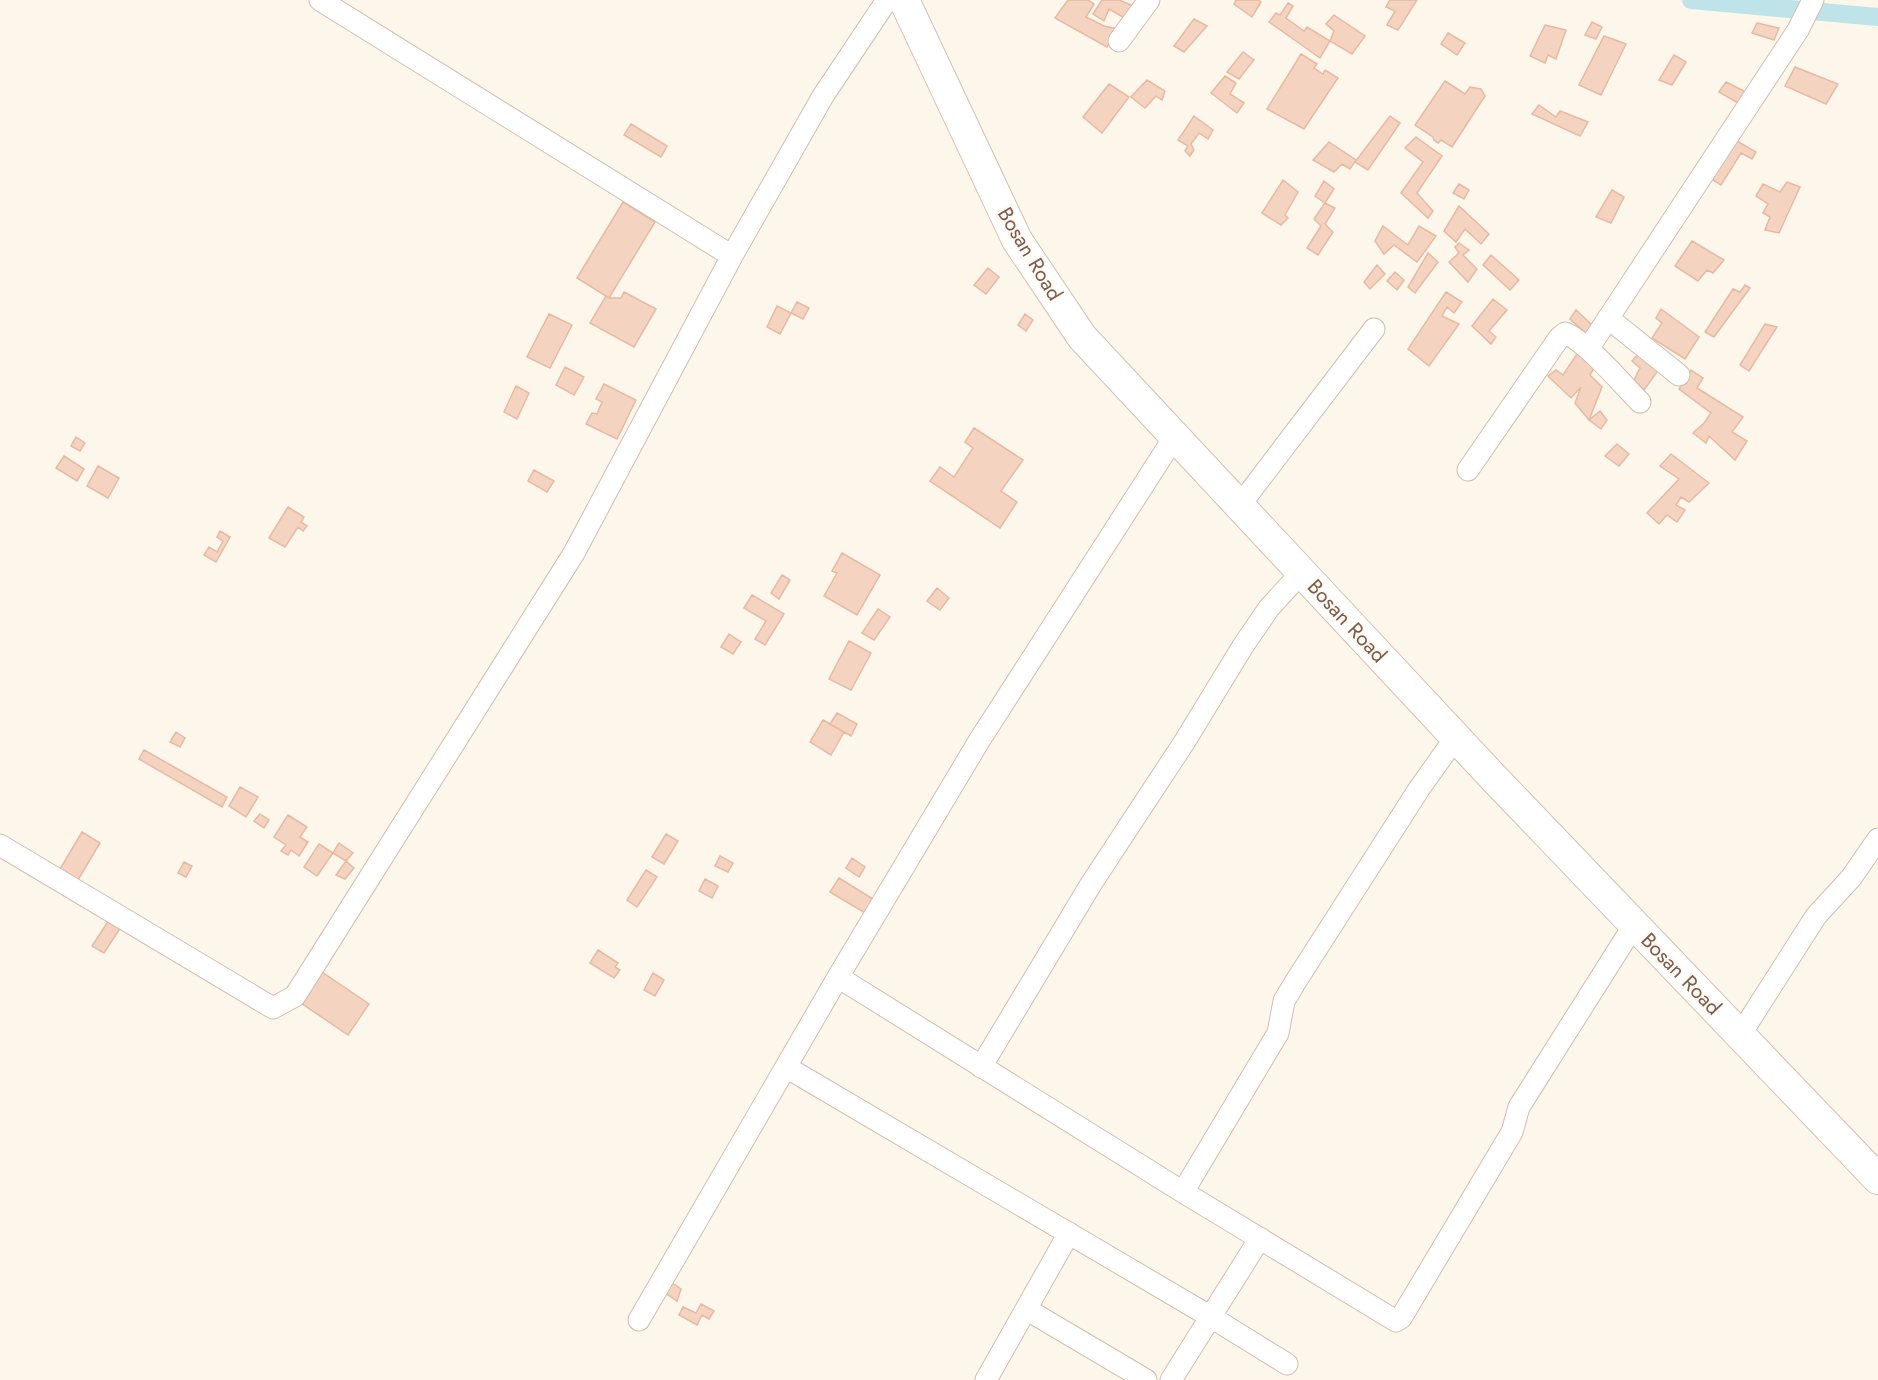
<svg xmlns="http://www.w3.org/2000/svg" width="1878" height="1380" font-family="Jost,sans-serif">
<style>
.lines{fill:none;stroke-linecap:round;stroke-linejoin:round}
.canal{stroke:#bee4e9;stroke-width:18}
.building{fill:#f4d4c1;stroke:#e8b9a1;stroke-width:1.5}
.minor-casing{stroke:#d2bdaf;stroke-width:23}
.secondary-casing{stroke:#d7bfaf;stroke-width:32}
.minor{stroke:#fff;stroke-width:21}
.secondary{stroke:#fff;stroke-width:30}
.labels{text-anchor:middle;stroke-width:5;stroke-linejoin:round;paint-order:stroke}
.street-label{font-size:21px;fill:#7b5b4c;stroke:#fffaf3}
</style>
<rect width="100%" height="100%" fill="#fdf6eb"/>
<g class="lines">
<path class="canal" d="M 1691,0 L 1878,17"/>
</g>
<path class="building" d="M 1068,0 L 1088,0 L 1094,4 L 1086,17 L 1104,26 L 1118,29 L 1107,47 L 1055,18 Z
M 1102,0 L 1119,0 L 1136,7 L 1128,20 L 1109,9 L 1104,21 L 1093,14 Z
M 1236,0 L 1259,0 L 1261,2 L 1252,17 L 1234,4 Z
M 1390,0 L 1417,0 L 1398,30 L 1387,25 L 1395,11 L 1386,7 Z
M 1288,3 L 1293,6 L 1286,18 L 1304,31 L 1307,27 L 1330,41 L 1320,58 L 1269,22 L 1276,13 L 1280,15 Z
M 1334,15 L 1365,36 L 1352,54 L 1330,41 L 1334,31 L 1326,24 Z
M 1194,19 L 1207,26 L 1184,52 L 1174,46 Z
M 1592,22 L 1602,27 L 1596,39 L 1585,35 Z
M 1757,23 L 1779,28 L 1774,40 L 1752,33 Z
M 1545,25 L 1566,30 L 1556,59 L 1548,55 L 1545,63 L 1530,56 Z
M 1448,33 L 1465,43 L 1457,55 L 1441,44 Z
M 1604,36 L 1626,44 L 1601,95 L 1579,85 Z
M 1243,52 L 1254,60 L 1239,79 L 1227,72 Z
M 1301,54 L 1317,64 L 1314,68 L 1323,74 L 1325,70 L 1338,78 L 1304,129 L 1267,109 Z
M 1674,55 L 1686,62 L 1672,85 L 1659,80 Z
M 1795,67 L 1838,84 L 1826,104 L 1785,86 Z
M 1225,76 L 1236,83 L 1230,94 L 1244,103 L 1237,113 L 1211,93 Z
M 1147,80 L 1165,91 L 1162,100 L 1156,96 L 1145,108 L 1131,97 Z
M 1445,81 L 1465,94 L 1470,87 L 1481,89 L 1485,96 L 1452,147 L 1441,140 L 1438,143 L 1434,140 L 1433,137 L 1415,125 Z
M 1726,82 L 1750,94 L 1743,106 L 1719,92 Z
M 1109,84 L 1129,97 L 1102,133 L 1083,117 Z
M 1539,105 L 1556,117 L 1560,111 L 1588,122 L 1580,136 L 1532,114 Z
M 1194,116 L 1213,130 L 1208,139 L 1199,133 L 1191,144 L 1194,150 L 1190,156 L 1185,151 L 1188,146 L 1178,140 Z
M 1390,116 L 1400,123 L 1368,170 L 1355,162 Z
M 631,124 L 667,146 L 661,157 L 624,135 Z
M 1416,137 L 1442,156 L 1417,193 L 1433,211 L 1428,218 L 1401,193 L 1423,162 L 1405,148 Z
M 1735,140 L 1756,152 L 1752,159 L 1741,153 L 1721,185 L 1708,177 Z
M 1329,142 L 1356,160 L 1350,169 L 1342,164 L 1334,172 L 1313,160 Z
M 1283,180 L 1298,192 L 1285,215 L 1288,218 L 1281,225 L 1262,213 Z
M 1324,181 L 1334,189 L 1325,203 L 1315,196 Z
M 1787,182 L 1800,187 L 1779,233 L 1765,230 L 1770,217 L 1763,213 L 1768,204 L 1756,196 L 1763,184 L 1780,192 Z
M 1459,184 L 1469,190 L 1464,199 L 1453,193 Z
M 1612,190 L 1624,197 L 1611,223 L 1596,217 Z
M 623,202 L 655,222 L 609,298 L 577,278 Z
M 1325,203 L 1335,208 L 1325,224 L 1333,232 L 1318,255 L 1307,248 L 1321,226 L 1314,219 Z
M 1459,206 L 1489,234 L 1481,244 L 1465,229 L 1456,242 L 1444,231 Z
M 1383,226 L 1408,245 L 1419,226 L 1436,236 L 1417,262 L 1394,245 L 1384,254 L 1375,241 Z
M 1692,241 L 1724,260 L 1713,273 L 1707,270 L 1698,281 L 1675,266 Z
M 1459,243 L 1469,250 L 1463,255 L 1477,269 L 1468,282 L 1449,262 L 1459,253 L 1455,247 Z
M 1428,253 L 1438,262 L 1415,293 L 1408,287 Z
M 1491,255 L 1519,280 L 1510,290 L 1483,265 Z
M 1377,265 L 1385,274 L 1370,289 L 1364,282 Z
M 988,268 L 999,277 L 986,294 L 974,285 Z
M 1395,272 L 1404,280 L 1397,290 L 1387,281 Z
M 1745,285 L 1750,288 L 1714,337 L 1705,332 L 1733,289 L 1740,292 Z
M 624,292 L 656,309 L 634,347 L 590,323 L 606,296 L 609,298 L 621,298 Z
M 1446,292 L 1462,302 L 1454,313 L 1447,307 L 1442,316 L 1459,324 L 1429,366 L 1408,349 Z
M 1493,299 L 1507,310 L 1489,331 L 1496,337 L 1491,344 L 1472,326 Z
M 797,302 L 809,308 L 803,319 L 791,313 Z
M 777,306 L 791,313 L 780,334 L 767,327 Z
M 1661,309 L 1699,337 L 1685,359 L 1652,338 L 1662,323 L 1656,318 Z
M 1576,310 L 1592,325 L 1587,334 L 1570,319 Z
M 549,314 L 572,325 L 550,368 L 527,357 Z
M 1025,314 L 1033,320 L 1026,331 L 1018,325 Z
M 1765,324 L 1777,327 L 1749,371 L 1740,365 Z
M 1645,347 L 1664,362 L 1644,390 L 1634,380 L 1640,368 L 1632,361 Z
M 1579,351 L 1596,365 L 1590,375 L 1602,387 L 1589,420 L 1575,403 L 1581,387 L 1571,398 L 1548,376 L 1556,370 L 1563,375 Z
M 565,367 L 584,377 L 574,395 L 556,385 Z
M 1691,370 L 1703,378 L 1697,388 L 1743,417 L 1732,432 L 1747,441 L 1735,460 L 1709,436 L 1706,443 L 1693,433 L 1704,423 L 1711,413 L 1679,389 Z
M 604,384 L 636,400 L 617,439 L 586,424 L 592,413 L 597,414 L 602,402 L 596,399 Z
M 516,386 L 529,393 L 517,419 L 504,412 Z
M 1600,411 L 1607,420 L 1601,429 L 1589,420 Z
M 974,428 L 1023,460 L 1001,491 L 1017,502 L 1000,528 L 930,481 L 940,467 L 954,477 L 973,448 L 965,442 Z
M 76,437 L 85,443 L 80,451 L 71,446 Z
M 1617,444 L 1629,454 L 1619,466 L 1605,456 Z
M 1671,454 L 1709,483 L 1689,502 L 1681,497 L 1676,505 L 1685,510 L 1677,522 L 1667,515 L 1659,524 L 1647,513 L 1679,479 L 1660,466 Z
M 64,456 L 84,469 L 77,481 L 56,468 Z
M 98,466 L 119,478 L 108,498 L 87,486 Z
M 534,470 L 554,481 L 547,492 L 528,481 Z
M 288,507 L 304,517 L 301,522 L 307,526 L 303,531 L 298,527 L 285,547 L 269,538 Z
M 220,531 L 230,537 L 216,562 L 204,555 L 209,547 L 217,552 L 223,541 L 217,537 Z
M 842,553 L 880,575 L 857,615 L 824,596 L 837,573 L 832,571 Z
M 782,575 L 790,580 L 779,599 L 771,593 Z
M 937,588 L 949,598 L 940,610 L 927,601 Z
M 752,595 L 784,614 L 765,645 L 755,639 L 766,621 L 744,608 Z
M 878,609 L 890,617 L 874,640 L 862,633 Z
M 729,634 L 741,642 L 733,654 L 721,647 Z
M 849,641 L 871,653 L 851,690 L 829,679 Z
M 837,713 L 857,724 L 851,736 L 830,724 Z
M 823,720 L 844,732 L 831,755 L 810,742 Z
M 176,732 L 185,738 L 180,747 L 170,742 Z
M 144,750 L 227,797 L 222,807 L 139,759 Z
M 240,787 L 258,797 L 246,817 L 229,806 Z
M 260,814 L 269,820 L 264,828 L 254,821 Z
M 288,815 L 307,827 L 300,837 L 308,842 L 299,856 L 291,850 L 288,855 L 281,851 L 286,845 L 274,837 Z
M 82,832 L 100,843 L 78,880 L 60,869 Z
M 666,834 L 678,841 L 664,864 L 652,857 Z
M 339,843 L 353,853 L 346,861 L 333,853 Z
M 319,844 L 333,853 L 317,876 L 304,867 Z
M 720,856 L 733,863 L 728,872 L 715,866 Z
M 852,858 L 865,867 L 859,877 L 846,868 Z
M 346,861 L 354,868 L 345,879 L 336,875 Z
M 184,862 L 192,866 L 186,877 L 178,873 Z
M 646,870 L 657,877 L 637,907 L 627,900 Z
M 839,878 L 873,899 L 865,913 L 830,892 Z
M 705,879 L 718,886 L 712,898 L 699,891 Z
M 109,920 L 121,927 L 104,953 L 92,946 Z
M 598,950 L 618,963 L 615,967 L 620,970 L 614,978 L 590,963 Z
M 319,970 L 369,1004 L 348,1035 L 298,1001 Z
M 653,973 L 664,980 L 655,996 L 644,990 Z
M 671,1282 L 681,1289 L 677,1301 L 664,1292 Z
M 701,1304 L 714,1311 L 709,1319 L 702,1315 L 697,1325 L 679,1315 L 683,1307 L 696,1313 Z"/>
<g class="lines">
<defs>
<path id="minor" d="M 320,0 L 732,256
M 1119,41 L 1149,0
M 1608,318 L 1679,375
M 1588,349 L 1798,30 L 1813,0
M 1468,470 L 1559,338 L 1565,333 C 1587,342 1622,384 1640,402
M 1240,505 L 1374,329
M 0,845 L 273,1008 L 295,996 L 574,553 L 732,256 L 823,96 L 887,0
M 838,977 L 1183,1192 L 1396,1321 L 1401,1318 L 1512,1132 L 1519,1107 L 1634,925
M 1740,1035 L 1816,916 L 1851,878 L 1878,839
M 786,1067 L 1211,1317 L 1287,1364
M 981,1067 L 1091,884 L 1185,741 L 1243,646 L 1269,608 L 1302,572
M 1183,1192 L 1278,1033 L 1284,1001 L 1296,981 L 1419,789 L 1456,737
M 1026,1309 L 1146,1380
M 639,1320 L 838,977 L 979,741 L 1175,436
M 986,1380 L 1069,1233
M 1171,1380 L 1260,1238"/>
<path id="secondary" d="M 904,0 L 1017,240 L 1082,337 L 1491,775 L 1878,1179"/>
</defs>
<use href="#minor" class="minor-casing"/>
<use href="#secondary" class="secondary-casing"/>
<use href="#minor" class="minor"/>
<use href="#secondary" class="secondary"/>
</g>
<g class="labels">
<g class="street-label">
<text transform="translate(1030 254) rotate(59)" y="7">Bosan Road</text>
<text transform="translate(1347 621) rotate(47)" y="7">Bosan Road</text>
<text transform="translate(1681 974) rotate(46)" y="7">Bosan Road</text>
</g>
</g>
</svg>
